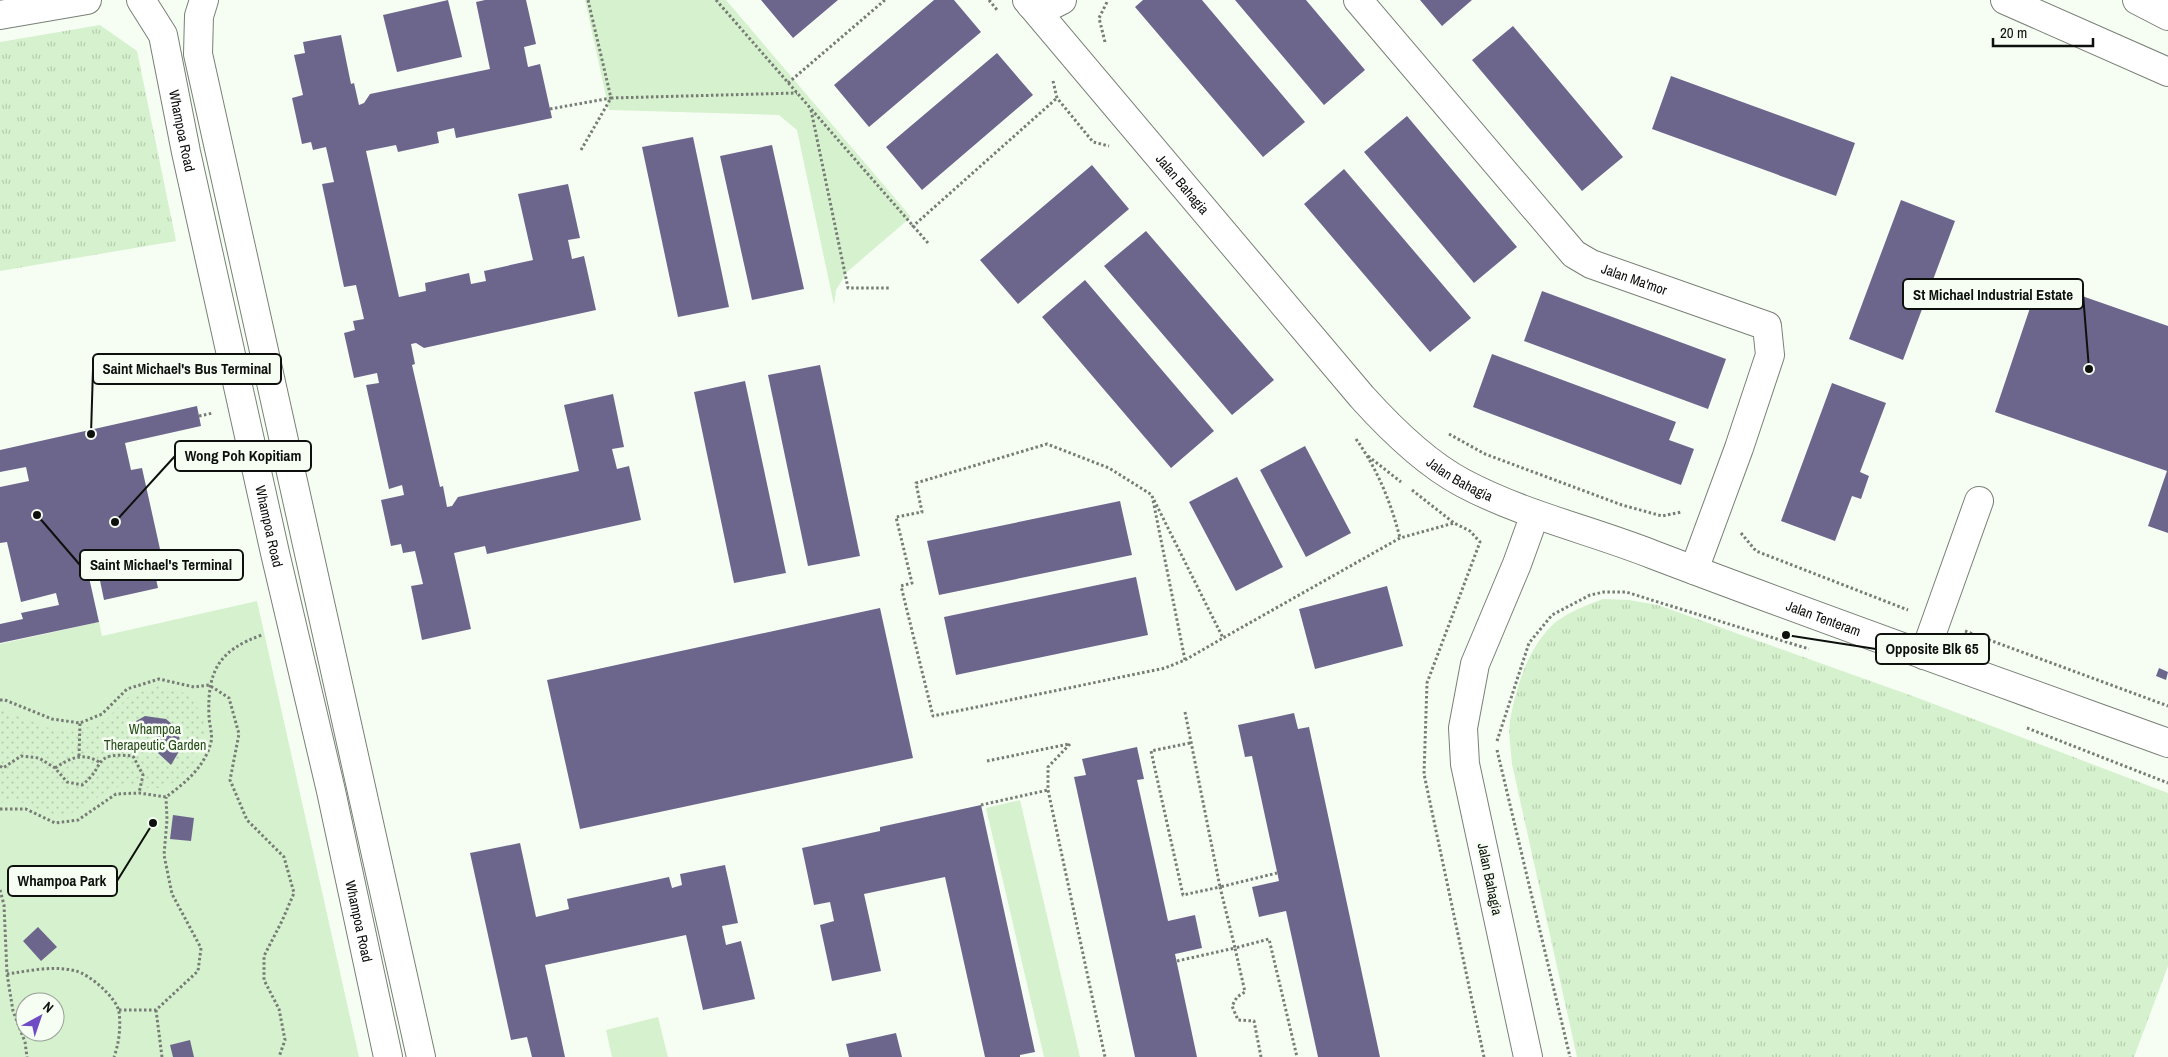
<svg xmlns="http://www.w3.org/2000/svg" width="2168" height="1057" font-family="'Archivo Narrow',sans-serif">
<style>
.grass{fill:url(#grass-tufts)}
.park{fill:#d6f1cd;fill-rule:evenodd}
.garden{fill:url(#garden-dots)}
.building{fill:#6d668c}
.lines{fill:none;stroke-linecap:round;stroke-linejoin:round}
.minor-casing{stroke:#798077;stroke-width:30}
.major-casing{stroke:#798077;stroke-width:30}
.highway-casing{stroke:#798077;stroke-width:30}
.path{stroke:#777c76;stroke-width:3;stroke-dasharray:2.5 2.5;stroke-linecap:butt}
.minor{stroke:#fff;stroke-width:28}
.major{stroke:#fff;stroke-width:28}
.highway{stroke:#fff;stroke-width:28}
.labels{text-anchor:middle;stroke-width:5;stroke-linejoin:round;paint-order:stroke}
.street-label{font-size:14px;fill:#0e100d;stroke:#f6fef4}
.park-label{font-size:14px;fill:#274b18;stroke:#f6fef4}
.leader{fill:none;stroke:#0e100d;stroke-width:2}
.callout-dot{fill:#0e100d;stroke:#f6fef4;stroke-width:2}
.callout{fill:#f6fef4;stroke:#0e100d;stroke-width:2}
.callout-label{font-size:15px;text-anchor:middle;font-weight:bold;fill:#0e100d}
</style>
<defs>
<pattern id="grass-tufts" width="24" height="20" patternUnits="userSpaceOnUse" patternTransform="scale(1.25)"><rect width="24" height="20" fill="#d6f1cd"/><path d="M3 7l-1-3M5 7V3M7 7l1-3M15 17l-1-3M17 17v-4M19 17l1-3" fill="none" stroke="#b6ceaf"/></pattern>
<pattern id="garden-dots" width="8" height="8" patternUnits="userSpaceOnUse" patternTransform="scale(1.25)"><rect width="8" height="8" fill="#d6f1cd"/><path d="M2 2h.1M6 6h.1" fill="none" stroke="#b6ceaf" stroke-width="1.8" stroke-linecap="round"/></pattern>
</defs>
<rect width="100%" height="100%" fill="#f6fef4"/>
<path class="grass" d="M 100,25 L 137,51 L 176,241 L 0,271 L 0,42 Z
M 1603,599 L 1629,600 L 1658,605 L 1918,698 L 2168,793 L 2168,966 L 2134,1057 L 1577,1057 L 1512,764 C 1511,750 1508,734 1510,721 C 1516,686 1529,644 1557,621 C 1571,611 1587,605 1603,599 Z"/>
<path class="park" d="M 585,0 L 726,0 L 911,217 L 847,272 L 836,290 L 834,305 L 797,130 L 779,115 L 609,110 Z
M 257,601 L 359,1057 L 0,1057 L 0,644 L 99,622 L 102,636 ZM 25,1002 L 55,1002 L 55,1032 L 25,1032 Z
M 1020,800 L 1080,1057 L 1044,1057 L 986,808 Z
M 658,1017 L 668,1057 L 612,1057 L 606,1030 Z"/>
<path class="garden" d="M 158,686 L 188,694 C 192,701 200,709 202,716 C 212,746 187,785 157,788 C 146,789 133,784 122,786 C 96,791 86,815 58,815 C 37,814 24,795 0,803 L 0,709 L 51,729 L 78,730 L 105,721 L 128,697 Z"/>
<path class="building" d="M 448,0 L 462,57 L 397,72 L 383,15 Z
M 485,0 L 526,0 L 536,44 L 524,47 L 528,67 L 540,64 L 552,118 L 456,138 L 454,128 L 437,132 L 439,143 L 398,152 L 396,145 L 366,151 L 399,297 L 426,291 L 425,283 L 469,273 L 471,284 L 486,281 L 484,271 L 533,260 L 518,194 L 568,184 L 580,238 L 568,240 L 572,259 L 584,256 L 596,310 L 424,348 L 416,343 L 411,344 L 415,364 L 412,365 L 440,487 L 443,486 L 447,507 L 452,506 L 458,497 L 579,471 L 564,405 L 613,394 L 624,447 L 612,449 L 617,469 L 629,466 L 641,520 L 487,554 L 485,546 L 454,553 L 471,629 L 422,640 L 411,586 L 423,584 L 415,551 L 403,553 L 401,544 L 391,546 L 381,500 L 404,495 L 402,485 L 389,489 L 366,385 L 379,383 L 377,373 L 354,378 L 344,333 L 355,330 L 353,321 L 364,319 L 356,285 L 344,287 L 322,184 L 334,182 L 326,147 L 313,150 L 311,142 L 302,144 L 292,98 L 303,95 L 294,55 L 305,53 L 303,42 L 341,35 L 351,84 L 354,83 L 359,105 L 364,103 L 370,94 L 490,69 L 476,2 Z
M 761,0 L 838,0 L 793,38 Z
M 934,0 L 954,0 L 981,32 L 869,127 L 834,85 Z
M 1143,0 L 1202,0 L 1305,122 L 1263,157 L 1135,7 Z
M 1235,0 L 1306,0 L 1365,70 L 1324,105 Z
M 1420,0 L 1472,0 L 1442,26 Z
M 1513,26 L 1623,157 L 1582,191 L 1472,60 Z
M 997,53 L 1033,95 L 922,190 L 886,147 Z
M 1671,76 L 1855,143 L 1836,196 L 1652,129 Z
M 1407,116 L 1517,247 L 1474,283 L 1364,152 Z
M 693,137 L 729,307 L 678,317 L 642,147 Z
M 772,145 L 804,289 L 752,300 L 720,156 Z
M 1092,165 L 1129,209 L 1018,304 L 980,260 Z
M 1344,169 L 1471,318 L 1430,352 L 1304,204 Z
M 1901,200 L 1955,221 L 1903,360 L 1849,339 Z
M 1146,231 L 1274,380 L 1232,415 L 1104,266 Z
M 1085,280 L 1214,431 L 1171,468 L 1042,317 Z
M 2039,281 L 2168,326 L 2168,533 L 2148,526 L 2167,471 L 1995,412 Z
M 1542,291 L 1726,359 L 1708,409 L 1524,341 Z
M 1492,354 L 1676,422 L 1669,440 L 1694,449 L 1681,485 L 1473,407 Z
M 820,365 L 860,556 L 808,566 L 768,375 Z
M 745,381 L 786,573 L 734,583 L 694,392 Z
M 1832,383 L 1886,403 L 1860,472 L 1869,476 L 1861,499 L 1852,496 L 1835,541 L 1781,521 Z
M 197,406 L 201,426 L 125,443 L 131,470 L 142,468 L 162,558 L 152,560 L 158,588 L 104,600 L 98,571 L 88,573 L 99,622 L 0,643 L 0,624 L 23,619 L 21,613 L 59,605 L 56,593 L 21,602 L 7,542 L 0,543 L 0,487 L 29,481 L 26,467 L 0,472 L 0,450 Z
M 1305,446 L 1351,533 L 1306,557 L 1260,470 Z
M 1237,477 L 1283,567 L 1236,591 L 1189,502 Z
M 1120,501 L 1132,555 L 939,595 L 927,541 Z
M 1136,577 L 1148,635 L 956,675 L 944,617 Z
M 1387,586 L 1403,646 L 1315,669 L 1299,609 Z
M 880,608 L 913,758 L 580,829 L 547,680 Z
M 2159,668 L 2168,672 L 2166,680 L 2156,676 Z
M 1294,713 L 1298,729 L 1309,727 L 1380,1057 L 1318,1057 L 1286,911 L 1259,917 L 1252,887 L 1279,881 L 1252,756 L 1245,757 L 1238,725 Z
M 145,716 L 166,719 L 173,725 L 179,736 L 181,748 L 171,765 L 158,753 L 161,743 L 158,738 L 154,734 L 145,736 L 136,721 Z
M 1137,747 L 1144,779 L 1137,780 L 1168,921 L 1195,915 L 1202,948 L 1175,954 L 1197,1057 L 1135,1057 L 1074,777 L 1086,775 L 1082,759 Z
M 981,805 L 1035,1052 L 1020,1055 L 1020,1057 L 985,1057 L 945,877 L 864,894 L 881,971 L 832,981 L 820,925 L 834,921 L 830,902 L 814,905 L 802,848 L 880,831 L 880,827 Z
M 173,815 L 194,818 L 191,841 L 170,839 Z
M 520,843 L 536,917 L 569,909 L 567,899 L 669,877 L 672,888 L 682,885 L 680,874 L 725,865 L 738,923 L 722,926 L 726,945 L 741,941 L 755,999 L 703,1010 L 686,935 L 545,965 L 565,1057 L 532,1057 L 527,1037 L 511,1040 L 470,853 Z
M 38,927 L 57,947 L 41,961 L 23,941 Z
M 896,1033 L 902,1057 L 849,1057 L 846,1044 Z
M 190,1040 L 194,1057 L 173,1057 L 170,1045 Z"/>
<g class="lines">
<defs>
<g id="minor">
<path id="s1" d="M 141,0 L 163,35 L 186,152 L 275,553 L 331,791 L 388,1057"/>
<path d="M 204,0 L 199,16 L 198,54 L 421,1057"/>
<path id="s2" d="M 1027,0 L 1362,397 C 1390,428 1425,463 1463,483 C 1523,515 1591,530 1654,555 C 1825,620 1996,681 2168,743"/>
<path id="s3" d="M 1358,0 L 1574,254 L 1591,264 L 1767,326 L 1770,355 L 1739,448 L 1694,570"/>
<path d="M 1031,5 L 1052,5 L 1062,0"/>
<path d="M 0,15 L 87,0"/>
<path d="M 1924,655 L 1979,501"/>
<path d="M 1528,1057 L 1465,764 L 1463,728 L 1475,664 L 1517,564 L 1535,514"/>
</g>
<path id="major" d="M 2137,0 L 2168,16"/>
<path id="highway" d="M 2005,0 L 2168,72"/>
</defs>
<use href="#minor" class="minor-casing"/>
<use href="#major" class="major-casing"/>
<use href="#highway" class="highway-casing"/>
<path class="path" d="M 716,0 L 928,243
M 989,0 L 997,10
M 1105,42 L 1099,18 L 1108,0
M 1053,81 L 1057,98 L 1093,142 L 1109,146
M 788,83 L 885,0
M 550,109 L 611,98 L 588,0
M 811,110 L 848,288 L 889,288
M 581,150 L 611,98 L 797,93
M 912,227 L 1057,98
M 199,416 L 213,413
M 1449,434 L 1485,454 L 1622,505 L 1662,516 L 1681,512
M 1356,439 C 1378,470 1391,503 1400,538
M 1368,456 L 1401,482
M 1412,490 L 1454,523
M 1154,500 L 1223,638 L 1400,538 L 1454,523 L 1470,531 L 1480,542 L 1427,683 L 1424,774 L 1484,1057
M 1741,533 L 1756,551 L 1908,610
M 1965,631 L 2168,706
M 1185,660 L 1152,495 L 1109,468 L 1047,444 L 916,483 L 922,512 L 896,517 L 912,583 L 901,586 L 933,716 L 1165,668 L 1185,660 L 1223,638
M 0,700 L 5,700 L 52,719 L 80,723 L 102,714 L 127,689 L 159,679 L 194,687 L 209,685 L 229,698 L 239,734 L 230,780 L 247,820 L 284,857 L 294,893 L 282,921 L 264,956 L 264,980 L 279,1009 L 285,1040 L 279,1057
M 1185,712 L 1220,887 L 1277,873
M 2027,728 L 2168,783
M 1497,741 L 1529,643 L 1552,615 L 1590,595 L 1604,592 L 1626,592 L 1809,649
M 1190,743 L 1151,751 L 1183,895 L 1220,887 L 1235,948 L 1269,939 L 1297,1057
M 1070,744 L 1048,767 L 1048,790 L 1105,1057
M 1497,750 L 1570,1057
M 79,756 L 80,723
M 987,761 L 1069,744
M 0,766 L 3,768 L 21,756 L 39,758 L 55,768 L 67,782 L 82,785 C 107,766 90,752 133,756 L 143,775 L 139,793
M 55,768 C 70,758 83,752 99,762
M 981,805 L 1048,790
M 0,809 L 26,809 L 55,823 L 78,820 L 116,794 L 139,793 L 166,797 C 185,783 205,767 211,742 C 213,734 209,724 209,716 C 207,671 219,650 262,635
M 0,890 L 4,905 L 7,974 L 13,1011 L 25,1042 L 27,1057
M 1177,961 L 1235,948 L 1245,992 L 1237,997 L 1232,1006 L 1238,1020 L 1254,1021 L 1261,1057
M 7,974 C 29,971 53,965 76,971 C 89,974 117,998 119,1012 C 121,1027 119,1043 114,1057
M 119,1010 L 156,1010 L 198,971 L 201,948 L 172,894 L 164,855 L 167,820 L 166,797
M 156,1010 L 162,1057"/>
<use href="#minor" class="minor"/>
<use href="#major" class="major"/>
<use href="#highway" class="highway"/>
</g>
<g class="labels">
<g class="street-label">
<text dy="5" stroke="none"><textPath href="#s1" startOffset="139">Whampoa Road</textPath></text>
<text dy="5" stroke="none"><textPath href="#s2" startOffset="241">Jalan Bahagia</textPath></text>
<text dy="5" stroke="none"><textPath href="#s3" startOffset="399">Jalan Ma'mor</textPath></text>
<text dy="5" stroke="none"><textPath href="#s2" startOffset="648">Jalan Bahagia</textPath></text>
<text dy="5" stroke="none"><textPath href="#s1" startOffset="544">Whampoa Road</textPath></text>
<text dy="5" stroke="none"><textPath href="#s2" startOffset="1038">Jalan Tenteram</textPath></text>
<text transform="translate(1490 879) rotate(78)" y="5">Jalan Bahagia</text>
<text dy="5" stroke="none"><textPath href="#s1" startOffset="949">Whampoa Road</textPath></text>
</g>
<g class="park-label">
<text x="155" y="734">Whampoa<tspan x="155" dy="16">Therapeutic Garden</tspan></text>
</g>
</g>
<path class="leader" d="M2089 369L2083 294M91 434L93 369M115 522L175 456M37 515L80 565M1786 635L1876 649M153 823L117 881"/>
<g class="callout-dot">
<circle cx="2089" cy="369" r="5"/>
<circle cx="91" cy="434" r="5"/>
<circle cx="115" cy="522" r="5"/>
<circle cx="37" cy="515" r="5"/>
<circle cx="1786" cy="635" r="5"/>
<circle cx="153" cy="823" r="5"/>
</g>
<g class="callout">
<rect x="1903" y="279" width="180" height="30" rx="5"/>
<rect x="93" y="354" width="188" height="30" rx="5"/>
<rect x="175" y="441" width="136" height="30" rx="5"/>
<rect x="80" y="550" width="163" height="30" rx="5"/>
<rect x="1876" y="634" width="113" height="30" rx="5"/>
<rect x="8" y="866" width="109" height="30" rx="5"/>
</g>
<g class="callout-label">
<text x="1993" y="300">St Michael Industrial Estate</text>
<text x="187" y="374">Saint Michael's Bus Terminal</text>
<text x="243" y="461">Wong Poh Kopitiam</text>
<text x="161" y="570">Saint Michael's Terminal</text>
<text x="1932" y="654">Opposite Blk 65</text>
<text x="62" y="886">Whampoa Park</text>
</g>
<g transform="translate(40 1017) rotate(40)"><circle r="24" fill="#f6fef4" stroke="#999f98"/>
<path d="M0-4L9 19L0 12L-9 19Z" fill="#6f4bc4"/>
<text y="-8" font-size="14" font-weight="bold" text-anchor="middle" fill="#0e100d">N</text>
</g>
<path d="M1993 38v8h100v-8" fill="none" stroke="#0e100d" stroke-width="2.5"/>
<text x="2000" y="38" font-size="15" fill="#0e100d" stroke="#f6fef4" stroke-width="4" paint-order="stroke">20 m</text>
</svg>
